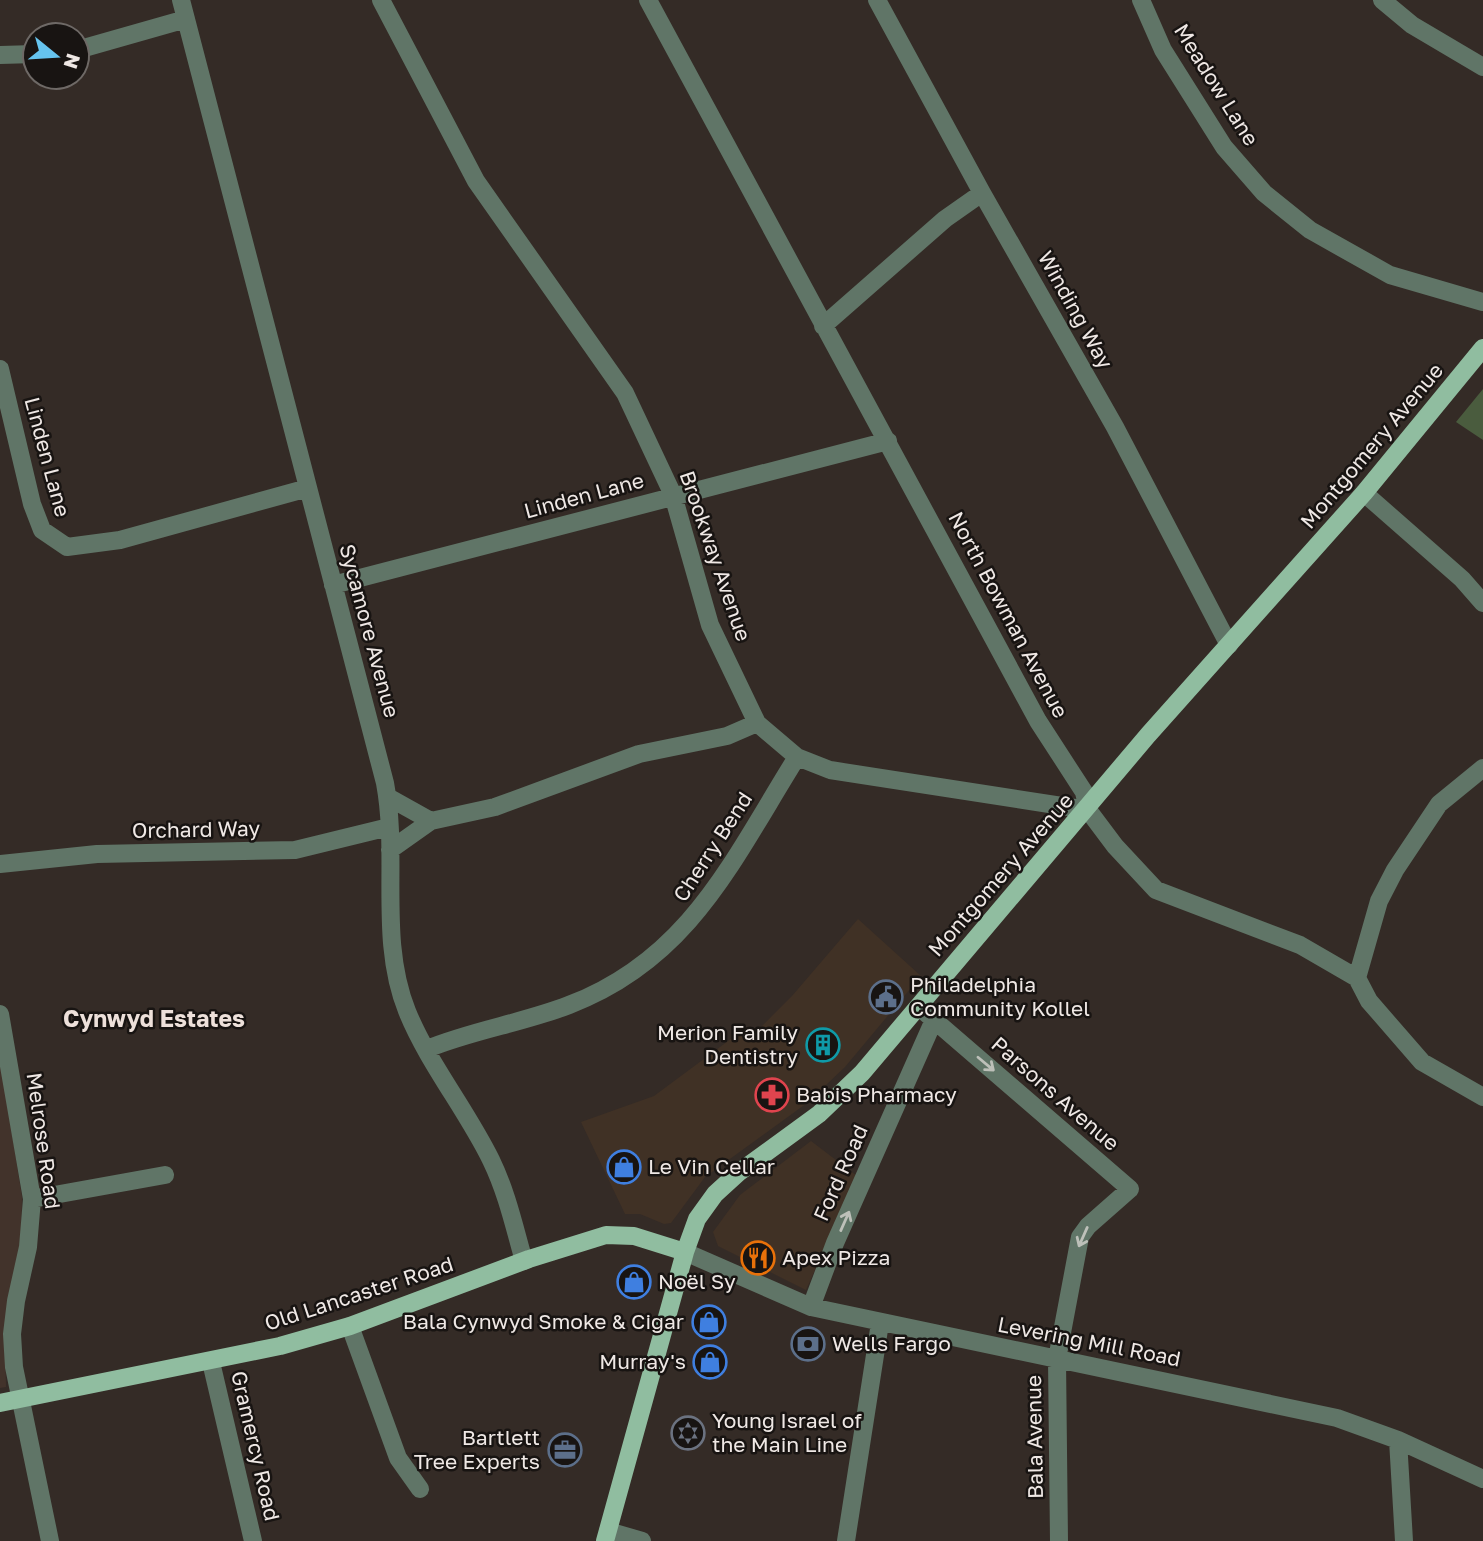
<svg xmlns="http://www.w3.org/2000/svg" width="1483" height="1541" font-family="'Golos Text',sans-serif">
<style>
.commercial{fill:#403125}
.built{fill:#42332b}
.green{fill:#4a5c3e}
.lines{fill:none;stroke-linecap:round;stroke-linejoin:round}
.minor{stroke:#607567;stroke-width:18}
.major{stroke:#90bda0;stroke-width:18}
.oneway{stroke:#bdc0b9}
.labels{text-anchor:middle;stroke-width:5;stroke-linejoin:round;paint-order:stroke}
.street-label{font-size:21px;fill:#efe8e5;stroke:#181412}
.poi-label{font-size:21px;fill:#efe8e5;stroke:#181412;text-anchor:start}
.neighbourhood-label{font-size:23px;font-weight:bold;fill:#ede0da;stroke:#181412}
</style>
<rect width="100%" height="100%" fill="#342b26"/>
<path class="commercial" d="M 858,919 L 921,976 L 845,1067 L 807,1103 L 705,1177 L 671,1223 L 664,1224 L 640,1214 L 625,1214 L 581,1122 L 654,1096 L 747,1027 L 755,1033 L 792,996 Z
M 811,1141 L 857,1176 L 806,1290 L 718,1246 L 713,1232 L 740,1195 Z"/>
<path class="built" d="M 0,1057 L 22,1197 L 21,1246 L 5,1341 L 6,1387 L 0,1388 Z"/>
<path class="green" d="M 1483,389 L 1483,440 L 1456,422 Z"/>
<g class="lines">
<path class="minor" d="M 181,0 L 385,783 C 399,858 378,939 407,1011 C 428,1063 466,1109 491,1160 C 507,1193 514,1226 524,1261
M 381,0 L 476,181 L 625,393 L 673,495 L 710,625 L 757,723 L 797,757 L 830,770 L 1088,810
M 648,0 L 1038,721 L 1084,792 L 1088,810 L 1115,846 L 1156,890 L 1300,945 L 1357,978 L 1369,1001 L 1422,1062 L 1483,1097
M 877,0 L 982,193 L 1115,427 L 1229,645
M 1141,0 L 1163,50 L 1224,147 L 1264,193 L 1310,230 L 1390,275 L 1483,302
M 1382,0 L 1412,25 L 1483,67
M 77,50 L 186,19
M 0,55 L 35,54
M 823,326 L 945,219 L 982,193
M 0,369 L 32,504 L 42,530 L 67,547 L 120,540 L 308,488
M 1364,493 L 1462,579 L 1483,603
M 333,585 L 888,441
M 388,797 L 431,821
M 390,850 L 431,821 L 495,807 L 639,754 L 727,736 L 757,723
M 0,864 L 97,854 L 295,850 L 389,827
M 1357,978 L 1379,901 L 1395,870 L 1439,804 L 1483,768
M 919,1007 L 1130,1189 L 1088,1226 L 1080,1237 L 1057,1359 L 1059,1541
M 0,1014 L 32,1199 L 28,1247 L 16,1301 L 12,1334 L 14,1367 L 50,1541
M 427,1049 C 473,1030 523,1023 569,1005 C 690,959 733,859 797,757
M 32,1199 L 165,1175
M 685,1252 L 811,1307 L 1337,1418 L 1398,1440 L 1483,1479
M 811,1307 L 835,1243 L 934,1020
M 350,1326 L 398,1458 L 420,1489
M 211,1362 L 253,1541
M 1398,1440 L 1404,1541
M 608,1531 L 642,1541
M 846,1541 L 880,1323"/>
<path class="major" d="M 0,1403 L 280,1346 L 350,1326 L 529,1259 L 606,1235 L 634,1236 L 685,1252
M 605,1541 L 685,1252 L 697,1219 L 715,1194 L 738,1173 L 819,1114 L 862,1073 L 1148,735 L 1364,493 L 1483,348"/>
</g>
<defs><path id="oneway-shaft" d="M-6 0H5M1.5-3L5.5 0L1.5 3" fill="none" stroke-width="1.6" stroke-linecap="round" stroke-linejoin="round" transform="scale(1.75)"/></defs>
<g class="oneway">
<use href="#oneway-shaft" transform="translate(986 1064) rotate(40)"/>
<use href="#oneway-shaft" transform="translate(845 1221) rotate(-66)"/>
<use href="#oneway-shaft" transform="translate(1083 1237) rotate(114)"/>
</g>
<defs>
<symbol id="civic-ring" viewBox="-11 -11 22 22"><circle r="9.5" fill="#181412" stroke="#5c6f8a" stroke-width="1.5"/><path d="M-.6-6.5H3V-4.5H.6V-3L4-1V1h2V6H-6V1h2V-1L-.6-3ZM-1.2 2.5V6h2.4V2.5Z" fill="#5c6f8a"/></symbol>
<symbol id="building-ring" viewBox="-11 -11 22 22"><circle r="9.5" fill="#181412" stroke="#0f9aa8" stroke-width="1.5"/><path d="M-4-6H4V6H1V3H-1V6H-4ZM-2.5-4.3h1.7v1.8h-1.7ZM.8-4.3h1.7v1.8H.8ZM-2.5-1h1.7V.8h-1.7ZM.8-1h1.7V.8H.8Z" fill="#0f9aa8"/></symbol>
<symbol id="pharmacy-ring" viewBox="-11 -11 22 22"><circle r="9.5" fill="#181412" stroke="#e0444e" stroke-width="1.5"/><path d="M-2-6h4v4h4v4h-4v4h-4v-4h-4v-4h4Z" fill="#e0444e"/></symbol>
<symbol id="shop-ring" viewBox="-11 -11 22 22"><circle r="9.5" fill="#181412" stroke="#3f7fe0" stroke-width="1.5"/><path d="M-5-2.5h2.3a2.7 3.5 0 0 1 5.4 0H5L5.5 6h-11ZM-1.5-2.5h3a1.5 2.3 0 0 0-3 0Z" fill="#3f7fe0"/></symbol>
<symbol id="restaurant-ring" viewBox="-11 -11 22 22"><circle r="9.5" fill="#181412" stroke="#e8710a" stroke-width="1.5"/><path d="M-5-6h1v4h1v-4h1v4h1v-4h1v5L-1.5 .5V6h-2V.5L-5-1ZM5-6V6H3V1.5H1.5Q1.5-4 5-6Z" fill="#e8710a"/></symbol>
<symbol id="bank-ring" viewBox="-11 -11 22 22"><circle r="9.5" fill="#181412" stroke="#5c6f8a" stroke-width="1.5"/><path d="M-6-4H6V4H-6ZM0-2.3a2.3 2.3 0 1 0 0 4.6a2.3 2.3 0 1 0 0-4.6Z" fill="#5c6f8a"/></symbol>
<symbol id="synagogue-ring" viewBox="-11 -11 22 22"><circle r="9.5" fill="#181412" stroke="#6b7280" stroke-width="1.5"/><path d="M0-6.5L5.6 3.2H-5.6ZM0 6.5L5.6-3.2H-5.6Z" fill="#6b7280"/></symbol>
<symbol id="office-ring" viewBox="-11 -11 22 22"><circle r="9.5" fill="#181412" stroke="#5c6f8a" stroke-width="1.5"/><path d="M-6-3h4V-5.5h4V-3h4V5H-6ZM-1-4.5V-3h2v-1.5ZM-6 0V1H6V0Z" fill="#5c6f8a"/></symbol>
</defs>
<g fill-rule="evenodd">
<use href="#civic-ring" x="867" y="978" width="38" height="38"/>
<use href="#building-ring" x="804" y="1026" width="38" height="38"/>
<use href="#pharmacy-ring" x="753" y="1076" width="38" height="38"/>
<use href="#shop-ring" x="605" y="1148" width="38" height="38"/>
<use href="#restaurant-ring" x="739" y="1239" width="38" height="38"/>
<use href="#shop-ring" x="615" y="1263" width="38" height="38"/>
<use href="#shop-ring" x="690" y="1303" width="38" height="38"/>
<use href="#bank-ring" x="789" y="1325" width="38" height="38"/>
<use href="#shop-ring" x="691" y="1343" width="38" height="38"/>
<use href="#synagogue-ring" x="669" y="1414" width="38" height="38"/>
<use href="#office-ring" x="546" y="1431" width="38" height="38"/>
</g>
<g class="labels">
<g class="street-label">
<text transform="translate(1216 85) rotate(58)" y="7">Meadow Lane</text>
<text transform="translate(1075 310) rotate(61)" y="7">Winding Way</text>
<text transform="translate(1372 446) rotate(-50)" y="7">Montgomery Avenue</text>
<text transform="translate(47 457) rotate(75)" y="7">Linden Lane</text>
<text transform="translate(584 496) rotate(-15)" y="7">Linden Lane</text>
<text transform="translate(715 556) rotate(71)" y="7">Brookway Avenue</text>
<text transform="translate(1008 615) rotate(62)" y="7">North Bowman Avenue</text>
<text transform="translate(369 631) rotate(75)" y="7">Sycamore Avenue</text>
<text transform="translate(196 830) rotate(-1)" y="7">Orchard Way</text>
<text transform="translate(713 847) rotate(-57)" y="7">Cherry Bend</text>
<text transform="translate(1001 875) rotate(-49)" y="7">Montgomery Avenue</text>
<text transform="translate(1055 1094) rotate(41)" y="7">Parsons Avenue</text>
<text transform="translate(43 1141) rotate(82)" y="7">Melrose Road</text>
<text transform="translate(841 1173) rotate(-66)" y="7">Ford Road</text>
<text transform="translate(359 1294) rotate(-18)" y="7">Old Lancaster Road</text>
<text transform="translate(1089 1342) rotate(11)" y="7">Levering Mill Road</text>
<text transform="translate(1035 1437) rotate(-91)" y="7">Bala Avenue</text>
<text transform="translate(255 1446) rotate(77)" y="7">Gramercy Road</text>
</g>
<g class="poi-label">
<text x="910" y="992">Philadelphia<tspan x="910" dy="24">Community Kollel</tspan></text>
<text x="798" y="1040" text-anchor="end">Merion Family<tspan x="798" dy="24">Dentistry</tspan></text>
<text x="796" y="1102">Babis Pharmacy</text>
<text x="648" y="1174">Le Vin Cellar</text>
<text x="782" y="1265">Apex Pizza</text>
<text x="658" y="1289">Noël Sy</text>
<text x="684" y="1329" text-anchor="end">Bala Cynwyd Smoke &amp; Cigar</text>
<text x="832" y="1351">Wells Fargo</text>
<text x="686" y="1369" text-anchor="end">Murray's</text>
<text x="712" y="1428">Young Israel of<tspan x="712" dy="24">the Main Line</tspan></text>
<text x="540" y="1445" text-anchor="end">Bartlett<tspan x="540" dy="24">Tree Experts</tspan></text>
</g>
<g class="neighbourhood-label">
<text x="154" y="1027">Cynwyd Estates</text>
</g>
</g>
<g transform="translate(56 56) rotate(108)"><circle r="33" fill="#181412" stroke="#6e6966" stroke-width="2"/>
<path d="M0-5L12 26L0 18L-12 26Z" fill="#66c4ef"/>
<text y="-10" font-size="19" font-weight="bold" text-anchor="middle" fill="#efe8e5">N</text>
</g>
</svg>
